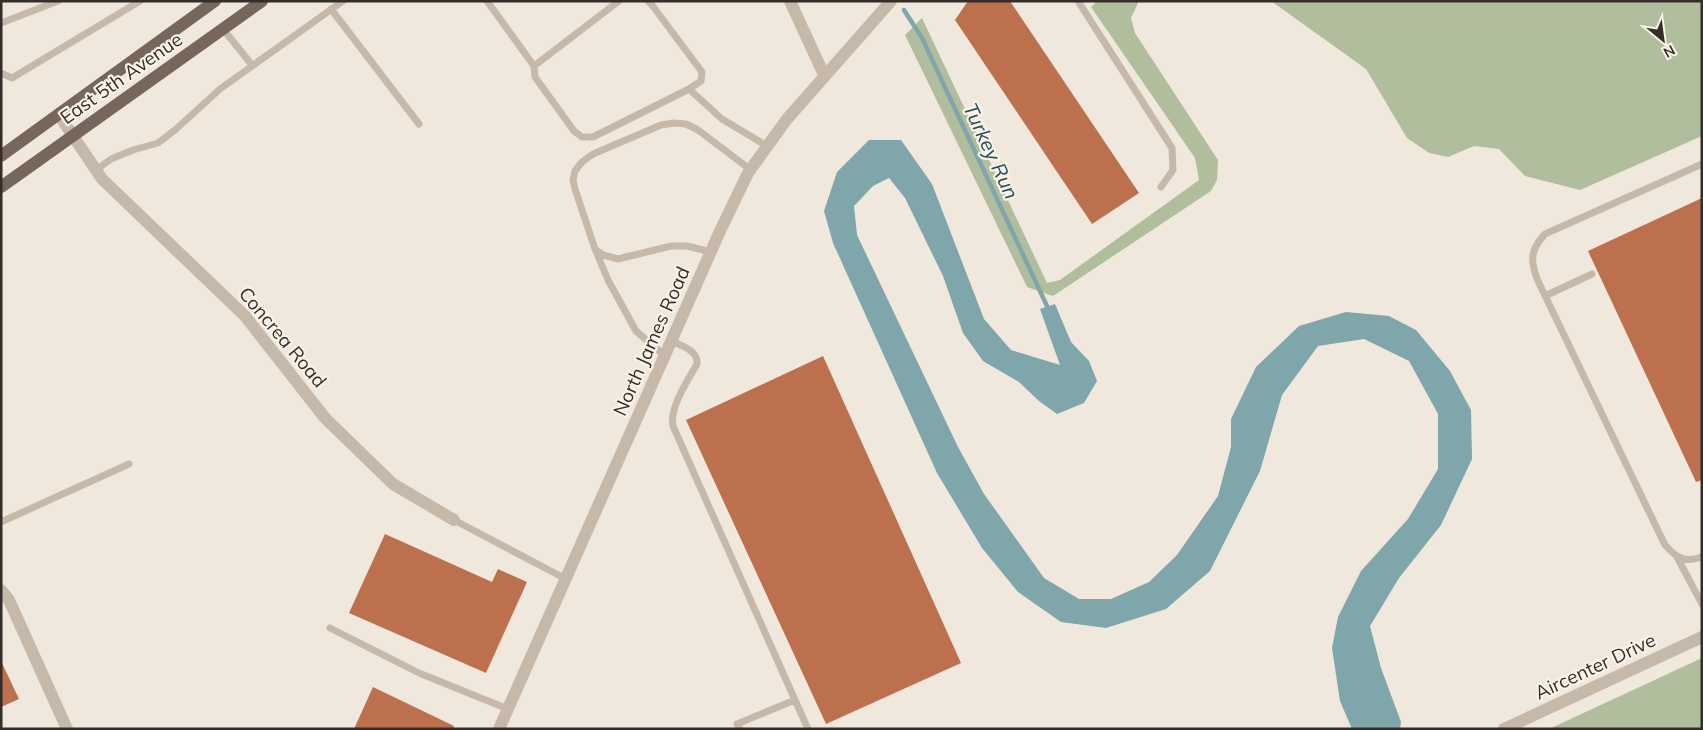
<svg xmlns="http://www.w3.org/2000/svg" width="1703" height="730" font-family="Mulish,sans-serif">
<style>
.green{fill:#b1be9e}
.water{fill:#7ea6ab}
.lines{fill:none;stroke-linecap:round;stroke-linejoin:round}
.stream{stroke:#7ea6ab;stroke-width:4.5}
.building{fill:#bc704e}
.lane{stroke:#c7b9a9;stroke-width:7}
.street{stroke:#c7b9a9;stroke-width:12}
.primary{stroke:#76665b;stroke-width:12}
.labels{text-anchor:middle;stroke-width:4.5;stroke-linejoin:round;paint-order:stroke}
.street-label{font-size:19px;fill:#352d29;stroke:#f8f2e9}
.water-label{font-size:20px;font-style:italic;fill:#214d53;stroke:#f8f2e9}
</style>
<rect width="100%" height="100%" fill="#f0e8dd"/>
<path class="green" d="M 1097,1 L 1139,1 L 1131,18 L 1135,33 L 1218,160 L 1217,180 L 1211,191 L 1053,296 L 1027,287 L 905,35 L 922,18 L 1047,283 L 1060,280 L 1199,180 L 1195,158 L 1091,7 Z
M 1271,1 L 1702,1 L 1702,136 L 1580,190 L 1525,176 L 1499,149 L 1474,146 L 1448,157 L 1429,153 L 1407,138 L 1366,69 Z
M 1702,658 L 1702,729 L 1549,729 Z"/>
<path class="water" d="M 869,140 L 901,140 L 932,184 L 984,319 L 1011,350 L 1060,365 L 1040,309 L 1055,304 L 1071,342 L 1089,361 L 1097,381 L 1084,403 L 1057,414 L 1039,401 L 1019,382 L 983,361 L 963,333 L 943,276 L 905,198 L 889,178 L 873,186 L 854,206 L 857,235 L 958,447 L 984,494 L 1044,578 L 1079,599 L 1111,599 L 1149,582 L 1177,555 L 1218,496 L 1231,447 L 1231,419 L 1256,367 L 1299,326 L 1346,312 L 1389,316 L 1416,330 L 1450,371 L 1471,410 L 1472,459 L 1441,525 L 1399,578 L 1370,626 L 1381,668 L 1401,722 L 1400,729 L 1352,729 L 1340,701 L 1332,648 L 1338,617 L 1361,571 L 1408,519 L 1438,469 L 1438,414 L 1409,361 L 1364,339 L 1318,346 L 1282,395 L 1260,471 L 1210,571 L 1166,609 L 1106,628 L 1061,622 L 1018,592 L 982,548 L 937,473 L 833,243 L 824,211 L 837,172 Z"/>
<g class="lines">
<path class="stream" d="M 904,10 L 922,38 L 1047,306"/>
</g>
<path class="building" d="M 968,1 L 1010,1 L 1139,193 L 1092,224 L 955,20 Z
M 1702,198 L 1702,480 L 1696,482 L 1588,251 Z
M 823,356 L 961,663 L 826,724 L 686,420 Z
M 385,534 L 492,582 L 498,569 L 527,582 L 486,673 L 349,613 Z
M 1,661 L 19,699 L 1,707 Z
M 373,687 L 454,726 L 453,729 L 354,729 Z"/>
<g class="lines">
<path class="lane" d="M 487,1 L 534,66
M 619,1 L 534,66 L 535,77 L 574,131 L 582,137 L 593,137 L 689,89
M 648,1 L 652,5 L 702,72 L 701,81 L 689,89 L 722,119 L 767,146
M 1078,1 L 1172,148 L 1173,170 L 1161,187
M 331,9 L 419,124
M 1,23 L 58,1
M 223,29 L 252,65
M 1,73 L 12,78 L 140,1
M 1702,164 L 1545,234 C 1530,250 1530,261 1538,281 L 1665,545 C 1677,558 1683,563 1702,557
M 96,170 L 111,159 L 133,150 L 158,143 L 175,130 L 220,89 L 343,1
M 595,249 L 608,280 L 636,331 L 665,356
M 711,252 L 687,246 L 671,246 L 618,259 L 603,255 L 595,249 L 575,189 L 573,180 L 575,171 L 582,162 L 593,154 L 661,125 L 674,123 L 686,124 L 698,130 L 751,170
M 1545,296 L 1592,274
M 671,341 C 682,346 698,350 697,364 C 688,380 669,408 673,426 L 795,700
M 454,520 L 566,579
M 1,522 L 129,464
M 1677,557 L 1702,604
M 330,628 L 419,673 L 508,709
M 740,729 L 737,724 L 795,700 L 808,729"/>
<path class="street" d="M 790,1 L 824,75
M 59,115 L 102,179 L 245,316 L 325,418 L 393,484 L 454,520
M 1,590 L 9,600 L 67,729
M 499,729 L 720,231 L 748,173 L 787,119 L 891,1
M 1504,729 L 1702,637"/>
<path class="primary" d="M 1,156 L 215,1
M 1,187 L 262,1"/>
</g>
<g class="labels">
<g class="street-label">
<text transform="translate(121 78) rotate(-35)" y="7">East 5th Avenue</text>
<text transform="translate(283 337) rotate(50)" y="7">Concrea Road</text>
<text transform="translate(651 341) rotate(-66)" y="7">North James Road</text>
<text transform="translate(1595 666) rotate(-25)" y="7">Aircenter Drive</text>
</g>
<g class="water-label">
<text transform="translate(991 151) rotate(65)" y="7">Turkey Run</text>
</g>
</g>
<rect width="1703" height="730" fill="none" stroke="#352d29" stroke-width="5"/>
<g transform="translate(1663 40) rotate(151)" stroke="#f8f2e9" stroke-width="4" paint-order="stroke">
<path d="M0-4L9 19L0 12L-9 19Z" fill="#352d29"/>
<text y="-8" font-size="14" font-weight="bold" text-anchor="middle" fill="#352d29">N</text>
</g>
</svg>
